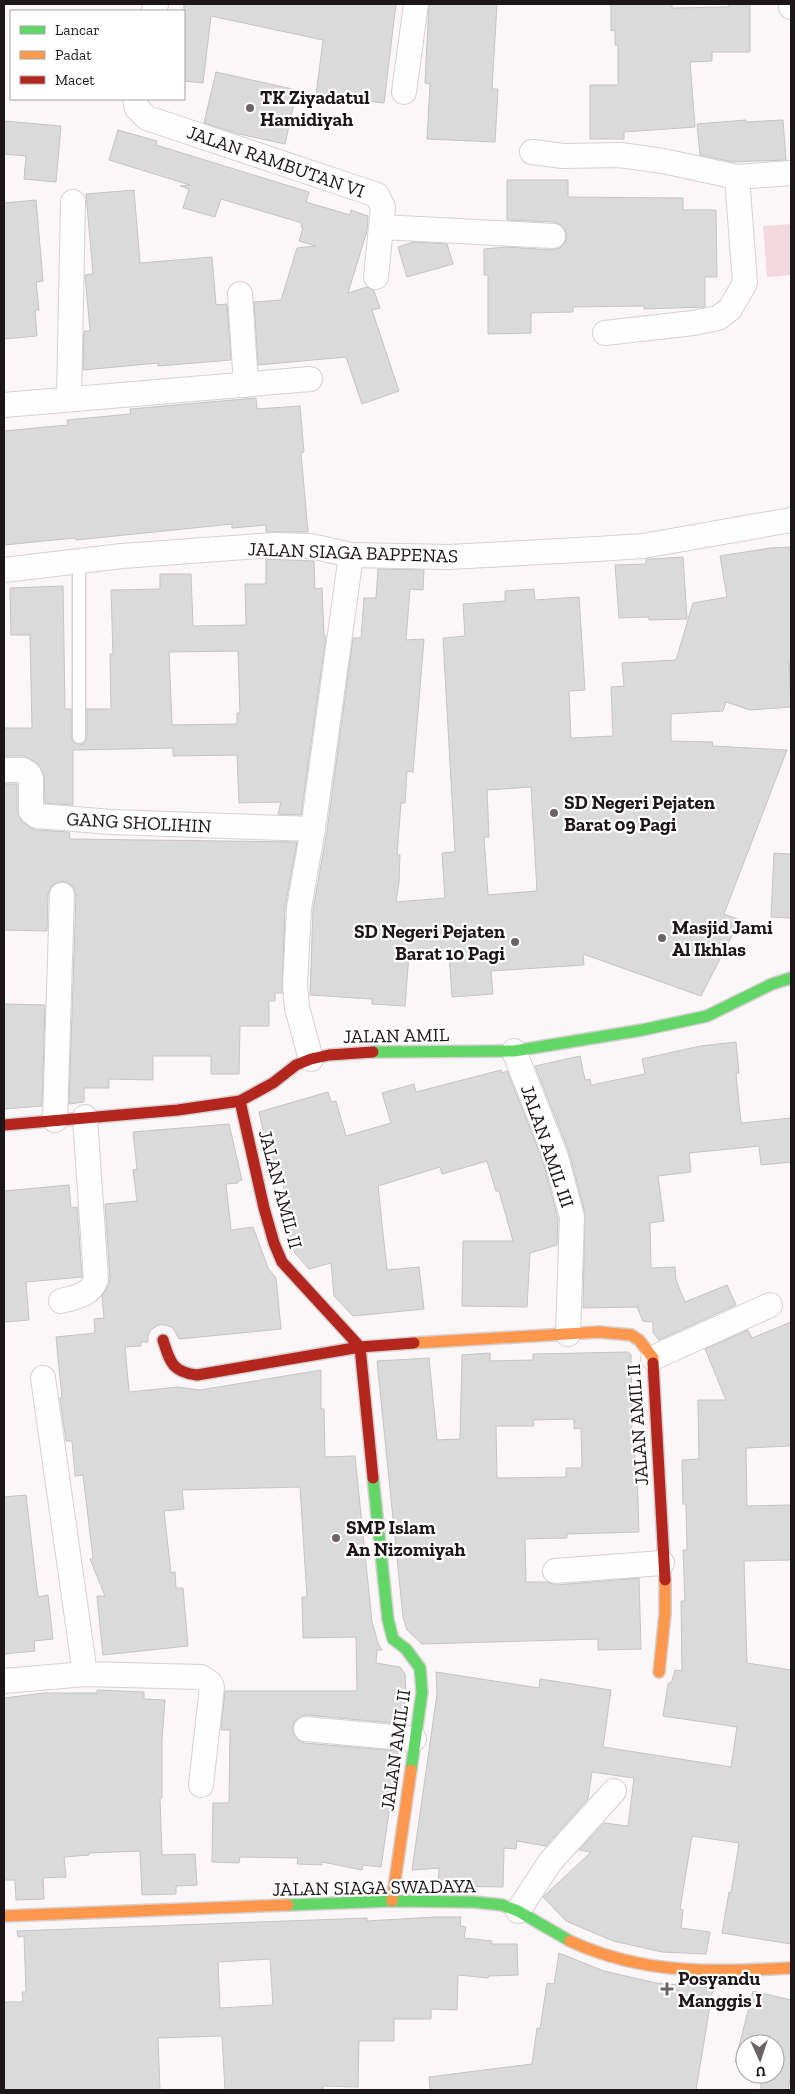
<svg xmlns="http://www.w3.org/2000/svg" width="795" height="2094" font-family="'Zilla Slab',serif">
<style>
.green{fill:#f3d9df}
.building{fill:#d9dad9;stroke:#c3c4c3;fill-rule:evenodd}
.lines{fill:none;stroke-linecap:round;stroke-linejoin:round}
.lane-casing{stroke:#d6d0d1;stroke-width:15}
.street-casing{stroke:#d6d0d1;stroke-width:26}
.fast-casing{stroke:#d6d0d1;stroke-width:14}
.slow-casing{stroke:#d6d0d1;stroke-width:14}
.jam-casing{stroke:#d6d0d1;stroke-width:14}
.lane{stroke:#fefefe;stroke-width:12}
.street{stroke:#fefefe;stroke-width:24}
.fast{stroke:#63d668;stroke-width:11}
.slow{stroke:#ff974d;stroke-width:11}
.jam{stroke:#b3261e;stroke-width:11}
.poi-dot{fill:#6b6466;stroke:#fff;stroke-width:2}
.labels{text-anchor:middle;stroke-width:4.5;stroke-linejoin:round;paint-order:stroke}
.poi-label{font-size:19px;font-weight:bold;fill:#1d1618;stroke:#fff;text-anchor:start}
.street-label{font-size:19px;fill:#1d1618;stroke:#fff}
</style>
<rect width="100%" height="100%" fill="#fbf6f7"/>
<path class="green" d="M 791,224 L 791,275 L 767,277 L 763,226 Z"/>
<path class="building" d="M 184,4 L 396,4 L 384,103 L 316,95 L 323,40 L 211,16 L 203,83 L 184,81 Z
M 429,4 L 497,4 L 492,89 L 498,89 L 495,142 L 427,139 L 430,84 L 425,83 Z
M 611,4 L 672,4 L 672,8 L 729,7 L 729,4 L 750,4 L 750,52 L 712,52 L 712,61 L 690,62 L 695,127 L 624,132 L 624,139 L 590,139 L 590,85 L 618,85 L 618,45 L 615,45 L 615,30 L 611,31 Z
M 216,72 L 297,90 L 285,144 L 239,134 L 204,123 Z
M 746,120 L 746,122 L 783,120 L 786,160 L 733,162 L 700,155 L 697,124 Z
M 4,121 L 61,126 L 56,182 L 24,179 L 26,156 L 4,154 Z
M 118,130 L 157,141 L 156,145 L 309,192 L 306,202 L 350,215 L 351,210 L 368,216 L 367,231 L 348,293 L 367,287 L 374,291 L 380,308 L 372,310 L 399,391 L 362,404 L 346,357 L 258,365 L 254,302 L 281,300 L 297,248 L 316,246 L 299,241 L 303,228 L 301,227 L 302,223 L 221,199 L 215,217 L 183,208 L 189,189 L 180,186 L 190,185 L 109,160 Z
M 507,180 L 568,180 L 568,197 L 683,198 L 683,210 L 716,210 L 717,277 L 705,277 L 705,307 L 644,309 L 644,306 L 573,307 L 573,312 L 531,313 L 531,333 L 488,334 L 488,275 L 484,275 L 484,249 L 507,247 L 553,250 L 560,248 L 564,244 L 567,237 L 565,229 L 561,225 L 554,222 L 507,220 Z
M 134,190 L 140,263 L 212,257 L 216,305 L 227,304 L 231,360 L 158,366 L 158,363 L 83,370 L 84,331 L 90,331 L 85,275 L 93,274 L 86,194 Z
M 36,200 L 43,281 L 36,282 L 39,310 L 35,310 L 37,336 L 4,339 L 4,203 Z
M 414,242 L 447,244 L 453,264 L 407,277 L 398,247 Z
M 256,398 L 257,409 L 300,406 L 304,452 L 301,453 L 308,532 L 266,532 L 266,525 L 232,528 L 232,524 L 76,540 L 75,538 L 4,545 L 4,431 L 68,425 L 67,420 L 131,414 L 130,409 Z
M 791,547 L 791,660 L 789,660 L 791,707 L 750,710 L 726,702 L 723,711 L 671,714 L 671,741 L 713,742 L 712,746 L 787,750 L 724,914 L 740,920 L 701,996 L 583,954 L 584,965 L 491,971 L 493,994 L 452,997 L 449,952 L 409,954 L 405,1006 L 372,1004 L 372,999 L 310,995 L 313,910 L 327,831 L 353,638 L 361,638 L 364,598 L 376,598 L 378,569 L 424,570 L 423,590 L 410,589 L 406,640 L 424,639 L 413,772 L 407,771 L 405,803 L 401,803 L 397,854 L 400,855 L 399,882 L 396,902 L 445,898 L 442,853 L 455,852 L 443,638 L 465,636 L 463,604 L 505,601 L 505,591 L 534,589 L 535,600 L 579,597 L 585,690 L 569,691 L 571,738 L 613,736 L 611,687 L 624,686 L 622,663 L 676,660 L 693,603 L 727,597 L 720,556 L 770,548 ZM 531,787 L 537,891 L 488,895 L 484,837 L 489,837 L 487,790 Z
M 683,557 L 687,619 L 649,620 L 649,617 L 619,618 L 615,565 L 646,564 L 646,559 L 651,559 Z
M 266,559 L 314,561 L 315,589 L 322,588 L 324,636 L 326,636 L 301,815 L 278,814 L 281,802 L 239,803 L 237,755 L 173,756 L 173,748 L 73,750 L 73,805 L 45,803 L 44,774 L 37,763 L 24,756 L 4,756 L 4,728 L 32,728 L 30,635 L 11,635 L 10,588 L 63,586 L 65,709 L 71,709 L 72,741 L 79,745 L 83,744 L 87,737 L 87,709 L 111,709 L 110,654 L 113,654 L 111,590 L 160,589 L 160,574 L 191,574 L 193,626 L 246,625 L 245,584 L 266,584 ZM 238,651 L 240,713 L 237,713 L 237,724 L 172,725 L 169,652 Z
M 4,784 L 17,784 L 17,811 L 22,822 L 35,830 L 69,832 L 70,839 L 297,842 L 285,907 L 282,993 L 275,993 L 275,1001 L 269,1001 L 269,1026 L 240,1026 L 239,1074 L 211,1074 L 211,1056 L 153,1056 L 153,1080 L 109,1079 L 109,1088 L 84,1088 L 84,1102 L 69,1104 L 76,895 L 74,888 L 69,883 L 62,881 L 56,883 L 51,887 L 48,894 L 47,931 L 4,930 Z
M 774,853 L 791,854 L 791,918 L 771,917 Z
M 4,1004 L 45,1005 L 42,1106 L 4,1109 Z
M 736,1042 L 739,1073 L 736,1074 L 741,1123 L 791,1118 L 791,1162 L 761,1165 L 759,1146 L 689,1153 L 691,1172 L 658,1176 L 664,1221 L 650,1223 L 651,1268 L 675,1267 L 676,1280 L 685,1302 L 727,1285 L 736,1305 L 659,1340 L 653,1333 L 653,1322 L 643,1321 L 637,1307 L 583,1308 L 585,1213 L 569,1152 L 535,1066 L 580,1056 L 585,1080 L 590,1079 L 591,1085 L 645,1074 L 642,1059 L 700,1046 Z
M 501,1070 L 502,1073 L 507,1071 L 543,1161 L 558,1219 L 557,1245 L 530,1253 L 527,1307 L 462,1306 L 463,1241 L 513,1241 L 499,1191 L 496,1191 L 487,1161 L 442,1174 L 440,1167 L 378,1186 L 387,1270 L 419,1267 L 424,1309 L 353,1316 L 334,1296 L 331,1263 L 309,1269 L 295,1253 L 289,1238 L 282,1209 L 290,1207 L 278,1169 L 272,1171 L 259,1112 L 328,1092 L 331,1102 L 336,1101 L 346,1136 L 391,1123 L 382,1093 L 414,1084 L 416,1092 Z
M 229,1124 L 242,1180 L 238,1181 L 238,1183 L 226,1184 L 231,1230 L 253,1227 L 268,1268 L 276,1278 L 281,1329 L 179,1339 L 173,1328 L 166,1325 L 158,1325 L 151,1330 L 148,1336 L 148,1342 L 141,1342 L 141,1346 L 125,1347 L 129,1391 L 130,1392 L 177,1387 L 200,1390 L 321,1370 L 321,1409 L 324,1409 L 325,1457 L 355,1456 L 372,1622 L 378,1643 L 382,1650 L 377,1650 L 376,1663 L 400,1667 L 405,1674 L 406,1692 L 402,1724 L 307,1715 L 301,1716 L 295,1721 L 292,1728 L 294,1735 L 298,1740 L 304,1743 L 398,1751 L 381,1867 L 363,1865 L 362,1870 L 322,1862 L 322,1865 L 297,1864 L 298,1858 L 240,1857 L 239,1863 L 212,1862 L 213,1803 L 229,1803 L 230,1730 L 221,1730 L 225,1691 L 357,1691 L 356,1637 L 303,1638 L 302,1597 L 307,1597 L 300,1487 L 182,1490 L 184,1509 L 164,1511 L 171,1573 L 175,1572 L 176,1588 L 183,1588 L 188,1646 L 103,1655 L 97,1596 L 105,1596 L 90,1559 L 93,1558 L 83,1475 L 75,1476 L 72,1441 L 66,1441 L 60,1398 L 62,1398 L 56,1337 L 95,1333 L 94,1319 L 104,1318 L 102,1296 L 109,1284 L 110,1278 L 105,1204 L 137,1201 L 133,1170 L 137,1169 L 133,1132 Z
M 69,1185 L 71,1208 L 77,1207 L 82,1277 L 26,1282 L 29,1320 L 4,1322 L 4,1191 Z
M 791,1322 L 791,1446 L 746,1448 L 747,1506 L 791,1505 L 791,1560 L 744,1561 L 747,1663 L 791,1670 L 791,1944 L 722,1933 L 729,1892 L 731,1893 L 739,1843 L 692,1836 L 680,1909 L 683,1910 L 681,1928 L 710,1932 L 706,1954 L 662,1952 L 613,1941 L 566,1921 L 543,1897 L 591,1852 L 579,1850 L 604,1823 L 628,1826 L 634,1778 L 592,1772 L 588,1799 L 546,1846 L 517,1841 L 516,1849 L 504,1848 L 503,1887 L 442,1886 L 438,1885 L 439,1868 L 412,1870 L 437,1694 L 436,1672 L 539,1688 L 540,1679 L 611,1690 L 603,1747 L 731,1767 L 737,1727 L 663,1716 L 668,1684 L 672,1681 L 675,1670 L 682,1671 L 681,1601 L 685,1601 L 683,1550 L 687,1550 L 686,1504 L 683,1504 L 682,1460 L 699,1459 L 698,1400 L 726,1400 L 705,1349 L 748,1330 L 752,1338 Z
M 628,1352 L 631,1355 L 632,1429 L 634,1429 L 635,1469 L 637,1469 L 639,1532 L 567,1534 L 567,1538 L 525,1539 L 526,1582 L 547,1582 L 556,1585 L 639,1578 L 641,1649 L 598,1650 L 598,1639 L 422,1644 L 407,1630 L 403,1617 L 377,1361 L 429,1358 L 437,1440 L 460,1439 L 462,1355 L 490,1353 L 490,1361 L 533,1360 L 533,1354 ZM 574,1419 L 574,1429 L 581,1428 L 582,1468 L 566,1468 L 566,1477 L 497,1478 L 496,1426 L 534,1426 L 533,1420 Z
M 26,1495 L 38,1597 L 48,1595 L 53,1639 L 34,1641 L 35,1651 L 4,1654 L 4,1497 Z
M 97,1690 L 144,1692 L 144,1699 L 165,1700 L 162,1740 L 162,1798 L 160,1798 L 162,1855 L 195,1854 L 197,1885 L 176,1886 L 176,1894 L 142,1895 L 140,1851 L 89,1853 L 89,1855 L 64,1857 L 66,1877 L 43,1878 L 44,1899 L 16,1900 L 15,1880 L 4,1880 L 4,1698 L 44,1693 L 97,1693 Z
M 435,1917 L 461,1917 L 460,1926 L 466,1927 L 464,1938 L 492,1941 L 491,1944 L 517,1944 L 518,1975 L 489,1976 L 488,1978 L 458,1975 L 457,2010 L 431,2009 L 431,2019 L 394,2019 L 394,2041 L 359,2041 L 358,2087 L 323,2086 L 323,2090 L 225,2090 L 222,2036 L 158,2038 L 160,2090 L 4,2090 L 4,2002 L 23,2002 L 22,1992 L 26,1992 L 24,1936 L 18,1937 L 17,1931 L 367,1918 L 367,1921 ZM 270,1959 L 273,2005 L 220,2008 L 218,1962 Z
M 559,1953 L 604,1971 L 656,1983 L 713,1988 L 696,2090 L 430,2090 L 429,2077 L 532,2064 L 537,2028 L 540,2029 L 547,1983 L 554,1984 Z
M 753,1991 L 791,2000 L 791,2075 L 788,2090 L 760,2090 L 762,2080 L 760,2080 L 761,2074 L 775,2074 L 775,2044 L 745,2044 L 745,2065 L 735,2062 Z"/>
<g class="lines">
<defs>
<path id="lane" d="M 79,561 L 79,737"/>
<path id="street" d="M 791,4 L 791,7
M 154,11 L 156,4
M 404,92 L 416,4
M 135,99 L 137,108 L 147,118 L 377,195 L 383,207 L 376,277
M 532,152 L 563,156 L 620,155 L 663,161 L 737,177 L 791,173
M 382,227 L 553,236
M 240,294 L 246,385
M 605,333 L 693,323 L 718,318 L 730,309 L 745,283 L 737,177
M 69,398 L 73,202
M 4,405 L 310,379
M 4,570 L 122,556 L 273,545 L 311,546 L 351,555 L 449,557 L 597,549 L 643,546 L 791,520
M 4,770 L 23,770 L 29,774 L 31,779 L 31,811 L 37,816 L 112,822 L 313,829
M 514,1051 L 556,1157 L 572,1217 L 568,1334
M 311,1059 L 297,1008 L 295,985 L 299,908 L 313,829 L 351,555
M 55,1120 L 62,895
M 61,1301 C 76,1297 91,1295 96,1279 L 85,1117
M 653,1358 L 770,1305
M 43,1378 L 85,1674
M 555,1571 L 662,1563
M 4,1681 L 85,1674 L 201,1677 L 210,1683 L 212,1687 L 201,1785
M 306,1729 L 414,1739
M 518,1911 L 550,1862 L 614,1791"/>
<path id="fast" d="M 373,1052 L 514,1051 L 642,1030 L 707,1016 L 772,984 L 791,978
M 373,1478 L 388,1620 L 393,1639 L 406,1649 L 420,1668 L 422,1692 L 411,1770
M 288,1905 L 392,1901 L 474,1902 L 502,1905 L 518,1911 L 570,1941"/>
<path id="slow" d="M 414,1343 L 599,1332 L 631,1335 L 639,1340 L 653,1358 L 653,1363
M 659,1672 L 665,1614 L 665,1580
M 392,1901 L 411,1770
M 4,1916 L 288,1905
M 570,1941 C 643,1975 713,1972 791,1968"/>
<path id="jam" d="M 240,1101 L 264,1208 L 274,1243 L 282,1262 L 360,1347 L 373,1478
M 4,1125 L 178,1110 L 240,1101 L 273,1083 L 296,1065 L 311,1059 L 329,1055 L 373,1052
M 163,1340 C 170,1362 172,1372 197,1375 L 360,1347 L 414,1343
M 653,1363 L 665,1580"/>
</defs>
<use href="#lane" class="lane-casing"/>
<use href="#street" class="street-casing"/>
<use href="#fast" class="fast-casing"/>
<use href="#slow" class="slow-casing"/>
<use href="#jam" class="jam-casing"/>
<use href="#lane" class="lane"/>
<use href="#street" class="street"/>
<use href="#fast" class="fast"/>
<use href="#slow" class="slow"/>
<use href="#jam" class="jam"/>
</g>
<g class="poi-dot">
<circle cx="250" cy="108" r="5"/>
<circle cx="554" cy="813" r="5"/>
<circle cx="662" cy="938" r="5"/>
<circle cx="515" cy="942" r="5"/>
<circle cx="336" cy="1538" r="5"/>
<path d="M664.5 1981.5h5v5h5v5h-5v5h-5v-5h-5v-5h5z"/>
</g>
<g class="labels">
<g class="poi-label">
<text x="260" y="104">TK Ziyadatul<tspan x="260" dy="22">Hamidiyah</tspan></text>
<text x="564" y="809">SD Negeri Pejaten<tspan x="564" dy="22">Barat 09 Pagi</tspan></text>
<text x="672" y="934">Masjid Jami<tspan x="672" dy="22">Al Ikhlas</tspan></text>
<text x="505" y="938" text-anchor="end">SD Negeri Pejaten<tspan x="505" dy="22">Barat 10 Pagi</tspan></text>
<text x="346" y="1534">SMP Islam<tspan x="346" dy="22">An Nizomiyah</tspan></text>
<text x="678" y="1985">Posyandu<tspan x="678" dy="22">Manggis I</tspan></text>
</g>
<g class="street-label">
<text transform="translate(276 161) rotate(19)" y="7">JALAN RAMBUTAN VI</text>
<text transform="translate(353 552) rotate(2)" y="7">JALAN SIAGA BAPPENAS</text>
<text transform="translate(139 822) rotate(3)" y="7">GANG SHOLIHIN</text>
<text transform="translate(396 1035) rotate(-1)" y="7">JALAN AMIL</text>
<text transform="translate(548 1146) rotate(71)" y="7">JALAN AMIL III</text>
<text transform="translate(281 1189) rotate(75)" y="7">JALAN AMIL II</text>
<text transform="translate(637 1425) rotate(-94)" y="7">JALAN AMIL II</text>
<text transform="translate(395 1750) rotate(-82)" y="7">JALAN AMIL II</text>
<text transform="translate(374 1887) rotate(-1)" y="7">JALAN SIAGA SWADAYA</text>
</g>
</g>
<rect width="795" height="2094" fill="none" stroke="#1d1618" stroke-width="10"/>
<rect x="10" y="10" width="175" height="90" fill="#ffffff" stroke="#a5a2a3"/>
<rect x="20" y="26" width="25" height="8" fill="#63d668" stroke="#a5a2a3"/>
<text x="55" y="35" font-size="15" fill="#1d1618">Lancar</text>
<rect x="20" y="51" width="25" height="8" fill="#ff974d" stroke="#a5a2a3"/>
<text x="55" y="60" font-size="15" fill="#1d1618">Padat</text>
<rect x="20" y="76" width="25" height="8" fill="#b3261e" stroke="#a5a2a3"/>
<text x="55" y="85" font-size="15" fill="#1d1618">Macet</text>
<g transform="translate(760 2059) rotate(177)"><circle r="24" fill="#ffffff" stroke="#a5a2a3"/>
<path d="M0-4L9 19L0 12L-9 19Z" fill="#6b6466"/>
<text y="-8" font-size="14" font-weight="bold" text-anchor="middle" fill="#1d1618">U</text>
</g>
</svg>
